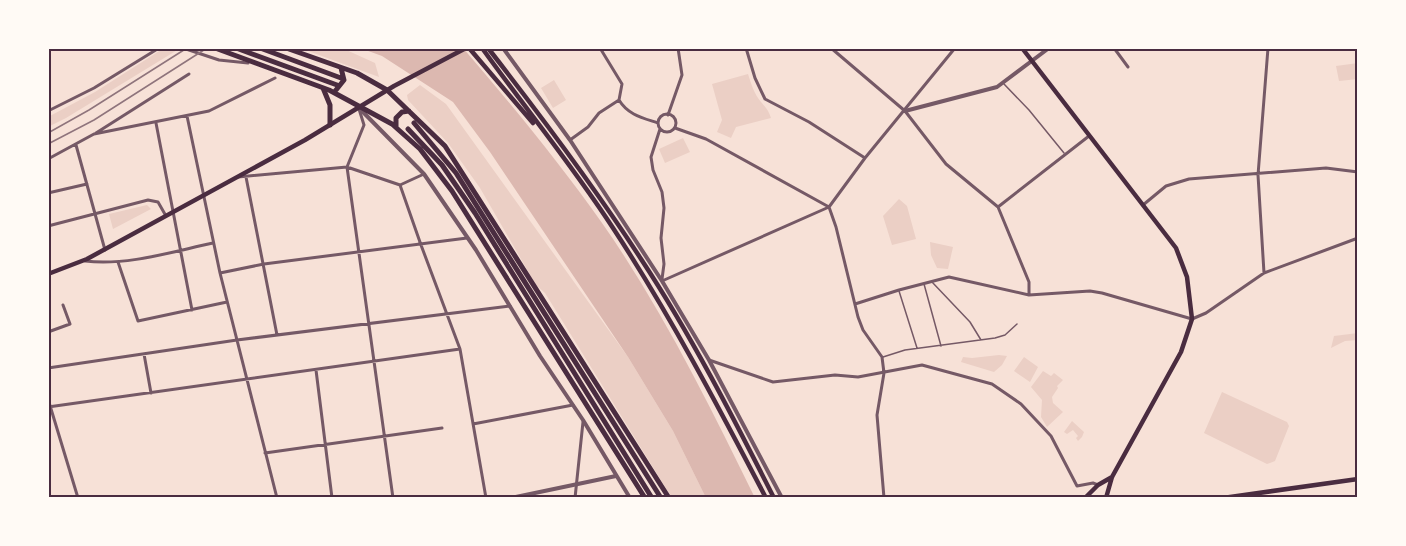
<svg xmlns="http://www.w3.org/2000/svg" width="1406" height="546" font-family="Raleway,sans-serif">
<style>
.green{fill:#ebcfc5}
.water{fill:#dcb8b0}
.lines{fill:none;stroke-linecap:round;stroke-linejoin:round}
.service{stroke:#755966;stroke-width:1.5}
.minor{stroke:#755966;stroke-width:3}
.tertiary{stroke:#755966;stroke-width:4}
.secondary{stroke:#4a2c40;stroke-width:4.5}
.trunk{stroke:#4a2c40;stroke-width:5}
.rail{stroke:#8f747c;stroke-width:1.5}
.neatline{fill:none;stroke:#4a2c40;stroke-width:2}
</style>
<rect width="100%" height="100%" fill="#f7e1d7"/>
<path class="green" d="M 164,48 L 179,49 L 66,118 L 48,127 L 48,117 L 95,92 Z
M 300,48 L 342,48 L 375,63 L 379,77 Z
M 1358,63 L 1358,79 L 1339,81 L 1336,66 Z
M 748,74 C 751,83 754,94 761,102 C 766,108 768,109 771,118 L 736,127 L 731,138 L 717,132 L 722,120 L 712,84 Z
M 554,80 L 566,100 L 553,108 L 541,88 Z
M 420,85 L 446,104 L 628,357 L 673,431 L 706,498 L 672,498 L 545,293 L 536,285 L 480,188 L 448,143 L 408,100 L 407,95 Z
M 683,138 L 690,152 L 665,163 L 659,149 Z
M 899,199 L 907,206 L 916,239 L 892,245 L 883,216 Z
M 147,205 L 151,209 L 113,229 L 109,214 Z
M 930,242 L 953,247 L 948,269 L 937,268 L 931,255 Z
M 1358,333 L 1358,340 L 1345,341 L 1331,348 L 1334,336 Z
M 999,355 L 1007,356 L 1002,365 L 994,372 L 961,362 L 963,357 L 972,358 Z
M 1024,357 L 1038,367 L 1030,382 L 1014,371 Z
M 1043,371 L 1051,376 L 1054,373 L 1063,380 L 1057,386 L 1058,388 L 1052,397 L 1053,403 L 1063,412 L 1047,427 L 1041,417 L 1042,400 L 1031,387 Z
M 1222,392 L 1287,422 L 1289,426 L 1275,461 L 1267,464 L 1204,433 Z
M 1072,421 L 1084,432 L 1082,437 L 1078,441 L 1076,438 L 1078,436 L 1073,430 L 1067,434 L 1064,432 Z"/>
<path class="water" d="M 360,48 L 463,48 C 511,104 559,162 602,223 C 661,307 710,406 755,498 L 706,498 L 673,431 L 628,357 L 490,152 L 453,102 L 382,56 Z"/>
<g class="lines">
<path class="service" d="M 1004,84 L 1029,110 L 1064,153
M 932,282 L 970,322 L 981,340
M 924,284 L 941,346
M 899,291 L 917,348
M 883,357 L 905,350 L 995,338 L 1005,335 L 1017,324"/>
<path class="minor" d="M 183,48 L 219,60 L 248,63
M 600,48 L 622,84 L 619,100
M 746,48 L 755,78 L 765,99 L 809,122 L 865,158
M 831,48 L 905,111 L 946,164 L 998,207 L 1029,282 L 1029,295
M 1114,48 L 1128,67
M 359,109 L 364,125 L 347,167 L 393,498
M 48,111 L 94,88 L 159,48
M658 123a9 9 0 1 1 18 0a9 9 0 1 1-18 0Z
M 668,115 L 682,75 L 678,48
M 187,116 L 220,273 L 277,498
M 156,123 L 192,310
M 675,128 L 706,139 L 829,207
M 660,129 L 651,157 L 653,170 L 662,192 L 664,208 L 661,238 L 664,264 L 662,279
M 96,133 L 189,74
M 570,140 L 588,127 L 599,113 L 619,100 C 628,115 643,118 658,123
M 76,145 L 105,250
M 48,159 L 94,134 L 209,111 L 275,78
M 238,177 L 347,167 L 400,185 L 424,174
M 246,177 L 277,335
M 400,185 L 421,245 L 460,349 L 486,498
M 48,193 L 87,184
M 1143,205 L 1166,186 L 1189,179 L 1326,168 L 1358,172
M 829,207 L 836,227 L 858,317 L 863,330 L 882,357 L 884,373 L 877,415 L 884,498
M 998,207 L 1089,136
M 48,226 L 148,200 L 158,202 L 166,216
M 85,261 C 127,266 171,252 213,243
M 118,262 L 138,321 L 227,302
M 220,273 L 264,264 L 467,238
M 1264,273 L 1258,175 L 1268,48
M 662,281 L 829,207 L 865,158 L 955,48
M 855,304 L 899,290 L 949,277 L 1029,295 L 1090,291 L 1102,293 L 1192,319 L 1206,313 L 1264,273 L 1358,238
M 48,332 L 70,324 L 63,305
M 144,354 L 151,393
M 709,360 L 773,382 L 835,375 L 858,377 L 922,365 L 992,384 L 1021,404 L 1051,436 L 1077,486 L 1093,483 L 1098,485
M 48,368 L 237,340 L 510,306
M 316,370 L 332,498
M 48,399 L 78,498
M 48,407 L 460,349
M 473,424 L 573,405
M 265,453 L 442,428
M 575,498 L 583,422"/>
<path class="tertiary" d="M 503,48 L 570,140 L 662,281 L 709,360 L 782,498
M 359,108 L 424,174 L 476,250 L 540,356 L 583,420 L 630,498
M 905,111 L 997,87 L 1049,48
M 511,498 L 616,476"/>
<path class="secondary" d="M 469,48 L 533,123
M 482,48 C 525,108 573,166 613,228 C 670,315 718,406 766,498
M 488,48 C 541,116 594,186 641,259 C 691,335 733,417 774,498
M 1022,48 L 1176,248 L 1187,277 L 1192,319 L 1181,352 L 1112,477 L 1106,498
M 48,274 L 87,259 L 305,140 L 394,86 L 466,48
M 1085,498 L 1098,485 L 1112,477
M 1223,498 L 1358,479"/>
<path class="trunk" d="M 215,48 L 329,90 L 392,124 L 420,149 L 452,191 L 645,498
M 236,48 L 337,85
M 260,48 L 341,78
M 286,48 L 357,73 L 387,90 L 445,146 L 669,498
M 323,88 L 330,105 L 330,125
M 336,90 L 344,80 L 341,68
M 414,123 L 456,173 L 661,498
M 396,127 L 396,118 L 402,112 L 409,111
M 408,129 L 442,165 L 475,213 L 652,498"/>
<path class="rail" d="M 48,133 L 89,110 L 187,48
M 48,144 L 94,120 L 207,48"/>
</g>
<rect width="1406" height="546" fill="none" stroke="#fffaf5" stroke-width="99"/>
<rect x="50" y="50" width="1306" height="446" class="neatline"/>
</svg>
